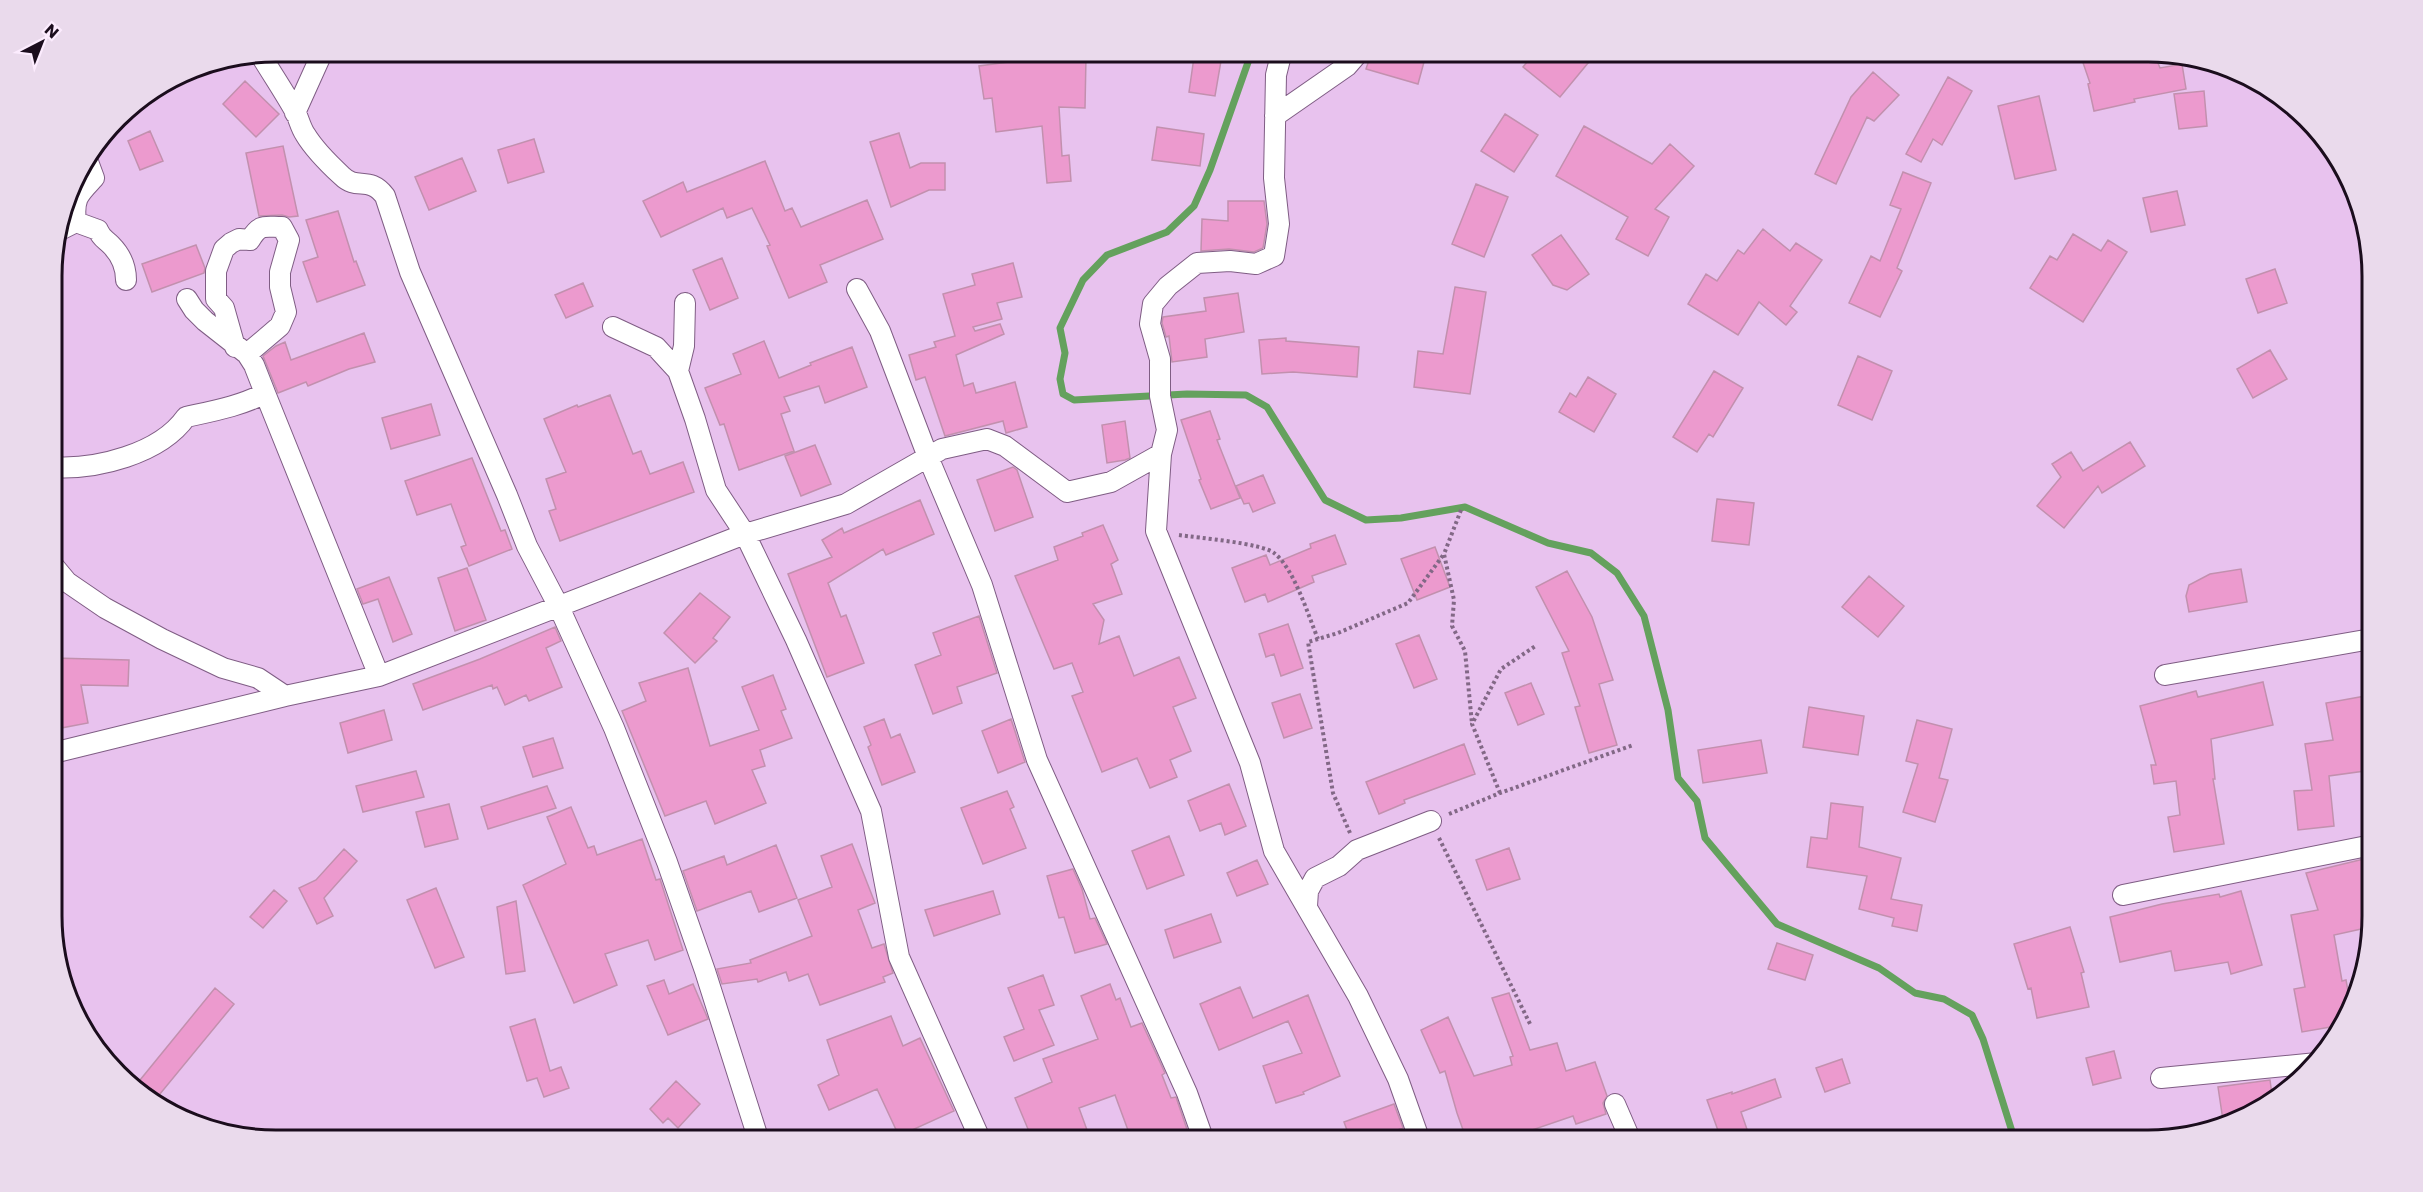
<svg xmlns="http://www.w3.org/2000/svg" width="2423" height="1192" font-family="Poppins,sans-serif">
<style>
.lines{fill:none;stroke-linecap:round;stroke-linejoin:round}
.stream{stroke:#64a15d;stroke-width:7}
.building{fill:#ec9ace;stroke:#c290ae;stroke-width:1.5}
.minor-casing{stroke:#7f5d84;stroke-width:22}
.path{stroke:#826886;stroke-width:4;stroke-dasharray:3 3;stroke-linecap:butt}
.minor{stroke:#fff;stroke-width:20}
.rim{fill:none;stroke:#1b0d1d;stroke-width:3}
</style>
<rect width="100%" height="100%" fill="#e8c2ee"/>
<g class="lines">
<path class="stream" d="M 1252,51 L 1210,170 L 1194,206 L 1167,232 L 1107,255 L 1083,280 L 1060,328 L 1065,353 L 1060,379 L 1063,394 L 1074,400 L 1187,394 L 1246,395 L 1267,407 L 1325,500 L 1366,520 L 1401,518 L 1465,507 L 1548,543 L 1591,553 L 1617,573 L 1644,616 L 1668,710 L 1678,778 L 1697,801 L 1705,838 L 1777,924 L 1879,968 L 1915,993 L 1944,999 L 1972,1015 L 1983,1039 L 2015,1141"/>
</g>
<path class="building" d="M 1372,51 L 1427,51 L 1418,84 L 1366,69 Z
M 1536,51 L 1573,51 L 1588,63 L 1560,97 L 1523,67 Z
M 2079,51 L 2154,53 L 2160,68 L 2182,64 L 2186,89 L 2134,99 L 2135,102 L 2094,111 L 2088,84 L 2090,83 Z
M 1053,56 L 1086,57 L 1085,108 L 1059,107 L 1062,156 L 1069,155 L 1071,181 L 1047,183 L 1042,126 L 996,132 L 992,98 L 984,99 L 979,66 Z
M 1194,57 L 1221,61 L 1215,96 L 1189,92 Z
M 1873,72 L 1899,95 L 1874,121 L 1867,117 L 1836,184 L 1815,174 L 1851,97 Z
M 1948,77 L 1972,91 L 1942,145 L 1933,139 L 1921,162 L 1906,154 Z
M 245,81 L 279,114 L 256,137 L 223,104 Z
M 2204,91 L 2207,126 L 2179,129 L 2174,94 Z
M 2039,96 L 2056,170 L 2015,179 L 1998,106 Z
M 1505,114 L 1538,135 L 1514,172 L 1481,151 Z
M 1584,126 L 1652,164 L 1670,144 L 1694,166 L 1655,209 L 1669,217 L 1648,256 L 1616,239 L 1628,217 L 1556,176 Z
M 1157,127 L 1204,134 L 1200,166 L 1152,160 Z
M 150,131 L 163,161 L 140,170 L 128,141 Z
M 899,133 L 910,168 L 921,163 L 945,163 L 945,190 L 929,190 L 891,207 L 870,142 Z
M 534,139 L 544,172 L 508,183 L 498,150 Z
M 283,146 L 298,216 L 289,217 L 282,215 L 259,216 L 246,153 Z
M 462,158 L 476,191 L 429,210 L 415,177 Z
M 765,161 L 785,211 L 792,208 L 801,227 L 867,200 L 883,239 L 820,265 L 827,282 L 789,298 L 767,246 L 770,245 L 752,208 L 727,218 L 723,208 L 661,237 L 643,201 L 683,182 L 687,192 Z
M 1903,172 L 1931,183 L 1897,268 L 1902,271 L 1880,317 L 1849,303 L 1871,256 L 1880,261 L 1901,209 L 1890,205 Z
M 1476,184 L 1508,197 L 1484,257 L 1452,244 Z
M 2177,191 L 2185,225 L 2151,232 L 2143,198 Z
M 1228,201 L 1264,201 L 1267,224 L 1263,248 L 1254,252 L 1229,249 L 1201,251 L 1202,219 L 1228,221 Z
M 338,211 L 354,262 L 356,261 L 365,285 L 317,302 L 303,262 L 318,257 L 306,220 Z
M 1763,229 L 1790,251 L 1796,243 L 1822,260 L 1790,306 L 1797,312 L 1786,325 L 1759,302 L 1738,335 L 1688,304 L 1706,274 L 1717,281 L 1738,250 L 1744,254 Z
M 2073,234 L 2101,251 L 2108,240 L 2127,252 L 2083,322 L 2030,288 L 2050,256 L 2057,260 Z
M 1561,235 L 1589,274 L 1567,290 L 1553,285 L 1532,255 Z
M 196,245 L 205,268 L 204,273 L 152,292 L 142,264 Z
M 722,258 L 738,298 L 710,310 L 693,270 Z
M 1013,263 L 1022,297 L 997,303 L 1002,319 L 973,327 L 975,331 L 1000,324 L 1004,334 L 956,355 L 964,386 L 973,383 L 976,393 L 1015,382 L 1027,427 L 1006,433 L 1003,421 L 945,436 L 925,377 L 916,380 L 909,355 L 936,347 L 934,342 L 955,336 L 943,294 L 975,285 L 972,274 Z
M 2275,269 L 2287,303 L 2258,313 L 2246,279 Z
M 583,283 L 593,306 L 566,318 L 555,295 Z
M 1455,287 L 1486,292 L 1470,394 L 1414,387 L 1418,351 L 1443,354 Z
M 1238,293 L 1244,332 L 1205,339 L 1207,357 L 1172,362 L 1169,336 L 1166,337 L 1162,323 L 1163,317 L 1206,311 L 1204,298 Z
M 364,333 L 375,362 L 349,369 L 308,386 L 306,382 L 278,393 L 263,356 L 276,346 L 285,342 L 291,360 Z
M 1286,338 L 1286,341 L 1359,347 L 1357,377 L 1293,372 L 1262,374 L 1259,340 Z
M 764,341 L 779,378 L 811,365 L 810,363 L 852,347 L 867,387 L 825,403 L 819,386 L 784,397 L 790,411 L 781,414 L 794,451 L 739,470 L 724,424 L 720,425 L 705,388 L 741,374 L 733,354 Z
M 2270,350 L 2287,379 L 2253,398 L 2237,369 Z
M 1858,356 L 1892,371 L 1872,420 L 1838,405 Z
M 1714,371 L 1743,388 L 1713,437 L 1709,434 L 1697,452 L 1673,437 Z
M 1588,377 L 1616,394 L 1594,432 L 1559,412 L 1570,393 L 1576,397 Z
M 610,395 L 633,454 L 641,451 L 650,474 L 683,462 L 694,492 L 560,541 L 549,511 L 556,509 L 546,479 L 566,472 L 544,419 L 577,405 L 578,407 Z
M 431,404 L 440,435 L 391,449 L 382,418 Z
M 1210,411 L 1220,439 L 1217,440 L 1240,498 L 1211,509 L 1199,480 L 1201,479 L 1181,420 Z
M 1125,421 L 1130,458 L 1125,460 L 1107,463 L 1102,425 Z
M 2130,442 L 2145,466 L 2102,493 L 2098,486 L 2064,528 L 2037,506 L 2061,477 L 2052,464 L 2071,452 L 2083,471 Z
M 815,445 L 831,484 L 801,496 L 785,456 Z
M 472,458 L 501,531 L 505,530 L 512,549 L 469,566 L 461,547 L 466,545 L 451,504 L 417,515 L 405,481 Z
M 1013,467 L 1017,470 L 1033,517 L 995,531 L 977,480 Z
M 1263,475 L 1275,503 L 1253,512 L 1249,503 L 1244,504 L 1236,486 Z
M 1717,499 L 1754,503 L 1749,545 L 1712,541 Z
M 920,500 L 934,534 L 886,555 L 883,549 L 828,583 L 841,617 L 846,615 L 864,663 L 827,677 L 788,574 L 832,557 L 822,540 L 842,528 L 844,533 Z
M 1103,525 L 1118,560 L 1111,564 L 1122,594 L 1093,604 L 1104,620 L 1099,644 L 1119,636 L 1134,676 L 1179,657 L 1196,698 L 1173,707 L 1191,751 L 1170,760 L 1177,777 L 1150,788 L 1137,758 L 1102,772 L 1072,696 L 1083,692 L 1072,663 L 1054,669 L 1015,576 L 1058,560 L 1054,547 L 1083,536 L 1082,533 Z
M 1335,535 L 1346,564 L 1312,576 L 1314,582 L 1268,602 L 1265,594 L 1245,602 L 1232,568 L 1266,555 L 1270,565 L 1311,548 L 1310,544 Z
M 1435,547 L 1450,587 L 1417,600 L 1401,559 Z
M 467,568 L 486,620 L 455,631 L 438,578 Z
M 2241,569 L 2247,602 L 2189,612 L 2186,596 L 2189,585 L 2210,574 Z
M 1567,571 L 1592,617 L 1613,680 L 1599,684 L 1617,745 L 1589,753 L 1575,707 L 1580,706 L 1562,653 L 1569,651 L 1536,587 Z
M 1869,576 L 1904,606 L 1878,637 L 1842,607 Z
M 389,577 L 412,634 L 393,642 L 378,599 L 363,604 L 357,589 Z
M 700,593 L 730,617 L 713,638 L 717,641 L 695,663 L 664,633 Z
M 979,616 L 997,673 L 957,687 L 962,703 L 933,714 L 915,665 L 941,655 L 933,633 Z
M 1288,624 L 1303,668 L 1281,676 L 1274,654 L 1266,657 L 1259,634 Z
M 555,627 L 561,641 L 546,648 L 562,687 L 529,701 L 526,695 L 505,705 L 497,687 L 493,689 L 492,685 L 423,710 L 413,684 L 480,659 Z
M 1419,635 L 1437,679 L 1414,688 L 1396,644 Z
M 54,658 L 129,660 L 128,686 L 81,685 L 88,723 L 61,728 L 53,683 Z
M 688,668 L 710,746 L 759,730 L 742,687 L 773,675 L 786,709 L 781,711 L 792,738 L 760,750 L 765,766 L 752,770 L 766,803 L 715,824 L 706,801 L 665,816 L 622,711 L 646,701 L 639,683 Z
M 2263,682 L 2273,725 L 2211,739 L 2215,779 L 2213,779 L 2224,844 L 2174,852 L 2168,817 L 2180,815 L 2176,781 L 2154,784 L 2151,765 L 2156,765 L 2140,706 L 2196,691 L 2198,697 Z
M 1531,683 L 1544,714 L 1518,725 L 1505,693 Z
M 1300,694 L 1312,728 L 1284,738 L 1272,703 Z
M 2371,695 L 2372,770 L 2329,776 L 2334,826 L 2298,830 L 2294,791 L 2312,790 L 2305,744 L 2333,740 L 2326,703 Z
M 1809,707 L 1864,716 L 1858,755 L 1803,747 Z
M 384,710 L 392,740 L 348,753 L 340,723 Z
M 884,719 L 891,738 L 900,734 L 915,772 L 882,785 L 868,747 L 871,745 L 864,727 Z
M 1011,719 L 1025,762 L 998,773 L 982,731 Z
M 1917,720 L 1952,729 L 1939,778 L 1948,780 L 1935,822 L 1903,812 L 1918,764 L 1906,761 Z
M 553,738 L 563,768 L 533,777 L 523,747 Z
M 1761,740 L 1767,773 L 1703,783 L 1698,750 Z
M 1464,744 L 1475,774 L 1404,800 L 1405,803 L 1379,814 L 1366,782 Z
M 416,771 L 424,797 L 363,812 L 356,786 Z
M 1229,784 L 1246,826 L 1225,835 L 1221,823 L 1200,831 L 1188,801 Z
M 547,786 L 556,808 L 488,829 L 481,807 Z
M 1007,791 L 1014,807 L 1010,809 L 1026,848 L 983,864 L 961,808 Z
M 1831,803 L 1863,807 L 1859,847 L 1901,858 L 1891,899 L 1922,905 L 1917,931 L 1892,926 L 1894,918 L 1859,909 L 1867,876 L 1807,867 L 1811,837 L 1827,839 Z
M 449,804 L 458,839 L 425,847 L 416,812 Z
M 571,807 L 588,848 L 594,846 L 597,855 L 642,839 L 656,880 L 660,879 L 683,950 L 655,960 L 648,940 L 605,954 L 617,985 L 574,1003 L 523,885 L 566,864 L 547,817 Z
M 1169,836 L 1184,875 L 1147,889 L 1132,851 Z
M 852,844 L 875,903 L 858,910 L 872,948 L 884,944 L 893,973 L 883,977 L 885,982 L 820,1005 L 808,974 L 789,981 L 786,972 L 758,982 L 757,979 L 722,984 L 717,969 L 751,963 L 750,960 L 812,936 L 798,900 L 832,887 L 821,856 Z
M 776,845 L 797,898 L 759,912 L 751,891 L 697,911 L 683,871 L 724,856 L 727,865 Z
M 1509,848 L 1520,879 L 1487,890 L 1476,860 Z
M 344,849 L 357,861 L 324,898 L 333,916 L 317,924 L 299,888 L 316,880 Z
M 2372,857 L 2372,917 L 2370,927 L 2334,935 L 2342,981 L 2346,980 L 2351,1008 L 2349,1016 L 2342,1025 L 2302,1032 L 2294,989 L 2305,987 L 2291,915 L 2318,910 L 2306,873 Z
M 1257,860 L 1268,884 L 1237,896 L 1227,873 Z
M 1073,869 L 1082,889 L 1090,919 L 1095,918 L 1107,944 L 1075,953 L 1064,917 L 1059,918 L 1047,876 Z
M 436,888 L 464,957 L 435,968 L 407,900 Z
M 274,890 L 287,901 L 263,928 L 250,917 Z
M 993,891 L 1000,914 L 934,936 L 925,910 Z
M 2241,891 L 2262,965 L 2231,974 L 2228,962 L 2175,971 L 2171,951 L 2120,962 L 2110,917 L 2162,904 L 2219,894 L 2220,897 Z
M 516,901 L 525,971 L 506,974 L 497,907 Z
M 1211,914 L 1221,942 L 1174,958 L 1165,930 Z
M 2070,927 L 2084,972 L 2081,973 L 2089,1007 L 2037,1018 L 2031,988 L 2028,989 L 2014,944 Z
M 1777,943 L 1813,955 L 1805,980 L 1768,969 Z
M 1043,975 L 1054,1005 L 1039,1010 L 1054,1045 L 1014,1061 L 1004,1037 L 1024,1029 L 1008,988 Z
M 664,980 L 669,994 L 693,984 L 708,1019 L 668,1035 L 647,986 Z
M 1110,984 L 1116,1000 L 1120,998 L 1131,1027 L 1142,1023 L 1165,1073 L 1162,1075 L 1171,1098 L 1176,1097 L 1191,1141 L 1132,1141 L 1115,1095 L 1079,1108 L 1091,1141 L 1033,1141 L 1015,1098 L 1052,1082 L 1043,1059 L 1098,1039 L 1081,996 Z
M 1240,987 L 1253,1018 L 1308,995 L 1340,1076 L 1303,1092 L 1304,1094 L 1276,1103 L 1263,1066 L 1302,1053 L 1288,1021 L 1219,1050 L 1200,1004 Z
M 215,988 L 234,1004 L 155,1100 L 136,1085 Z
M 1509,993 L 1530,1050 L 1557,1043 L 1566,1071 L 1595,1062 L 1607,1096 L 1603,1103 L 1606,1114 L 1576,1124 L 1573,1116 L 1500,1141 L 1467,1141 L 1457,1113 L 1445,1071 L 1440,1073 L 1421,1030 L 1448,1017 L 1474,1076 L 1512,1065 L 1510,1057 L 1513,1056 L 1492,998 Z
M 891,1016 L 903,1046 L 920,1038 L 954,1111 L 899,1136 L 877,1089 L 829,1110 L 818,1085 L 839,1075 L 827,1040 Z
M 535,1019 L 550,1071 L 561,1067 L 569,1088 L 544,1097 L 537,1078 L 527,1081 L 510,1027 Z
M 2114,1051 L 2121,1078 L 2093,1085 L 2086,1058 Z
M 1842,1059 L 1850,1083 L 1825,1092 L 1816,1068 Z
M 1775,1079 L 1781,1097 L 1741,1112 L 1751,1141 L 1726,1141 L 1724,1135 L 1720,1136 L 1707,1100 L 1732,1092 L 1732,1094 Z
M 2270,1080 L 2273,1102 L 2224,1127 L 2218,1087 Z
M 676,1081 L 700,1104 L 678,1128 L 668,1118 L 663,1123 L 650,1109 Z
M 1394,1104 L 1403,1128 L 1367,1141 L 1351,1141 L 1344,1122 Z"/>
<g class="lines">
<defs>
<path id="minor" d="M 1282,51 L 1276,75 L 1274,178 L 1279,224 L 1274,256 L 1256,264 L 1230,261 L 1197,263 L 1168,286 L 1153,304 L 1150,324 L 1160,359 L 1160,396 L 1167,430 L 1161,454 L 1156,531 L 1250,763 L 1274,851 L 1358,996 L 1398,1079 L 1420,1141
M 260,54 C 272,74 285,93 296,113 C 299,120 301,128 305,134 C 314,149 329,164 342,176 C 357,191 369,175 385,196 L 410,272 L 507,495 L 527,546 L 559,607 L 614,728 L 667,862 L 705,971 L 759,1141
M 295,113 L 323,51
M 1275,116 L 1347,66 L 1360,51
M 76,222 L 98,230 C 101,238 105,239 111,245 C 121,255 126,266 126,280
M 60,230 L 76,222 C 73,198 79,194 94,178 L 87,159
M 857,289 L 880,331 L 928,457 L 982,585 L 1037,760 L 1187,1093 L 1204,1141
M 187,299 L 194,310 L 205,321 L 247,354 L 254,365 L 265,393
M 613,327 L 656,347 L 678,371 L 695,419 L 716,490 L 745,534 L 796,640 L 871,811 L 899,957 L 981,1141
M 235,347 L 224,308 L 216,299 L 216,271 L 224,249 L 231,243 L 239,239 L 250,240 C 260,223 265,227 282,227 L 289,240 L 280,272 L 280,287 L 286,312 L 280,326 L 247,354
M 678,371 L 684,346 L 685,303
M 52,467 C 96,470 160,454 186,417 C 213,411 241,406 265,393 L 379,676
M 52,564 L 67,582 L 105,608 L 162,639 L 223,668 L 258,678 L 285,696
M 2165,675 L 2371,639
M 53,753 L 285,696 L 379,676 L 745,534 L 846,504 L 942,449 L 987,439 L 1005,446 L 1067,492 L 1111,482 L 1161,454
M 2123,895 L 2372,845
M 1307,906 L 1308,891 L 1315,878 L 1339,866 L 1357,850 L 1431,821
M 2161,1078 L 2317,1063
M 1615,1104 L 1631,1141"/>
</defs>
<use href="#minor" class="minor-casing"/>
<path class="path" d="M 1461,510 L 1444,554 L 1454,600 L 1452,626 L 1465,651 L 1472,724
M 1179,535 C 1199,538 1261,543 1274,553 C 1294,568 1308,615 1318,639
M 1500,793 L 1472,724 L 1501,669 L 1537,645
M 1449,814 L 1500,793 L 1633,745
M 1350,833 L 1333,793 L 1308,642 L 1338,633 L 1408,603 L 1444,554
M 1439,838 L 1531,1026"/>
<use href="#minor" class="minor"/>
</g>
<path d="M0 0H2423V1192H0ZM276 62H2148A214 214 0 0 1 2362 276V916A214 214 0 0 1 2148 1130H276A214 214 0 0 1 62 916V276A214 214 0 0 1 276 62Z" fill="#eadaec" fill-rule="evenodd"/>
<path class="rim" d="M276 62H2148A214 214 0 0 1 2362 276V916A214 214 0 0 1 2148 1130H276A214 214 0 0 1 62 916V276A214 214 0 0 1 276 62Z"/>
<g transform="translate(42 42) rotate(42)" stroke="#fcecfe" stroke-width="4.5" paint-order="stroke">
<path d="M0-4.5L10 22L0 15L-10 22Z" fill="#1b0d1d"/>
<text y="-9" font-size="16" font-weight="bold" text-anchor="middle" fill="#1b0d1d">N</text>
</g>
</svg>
